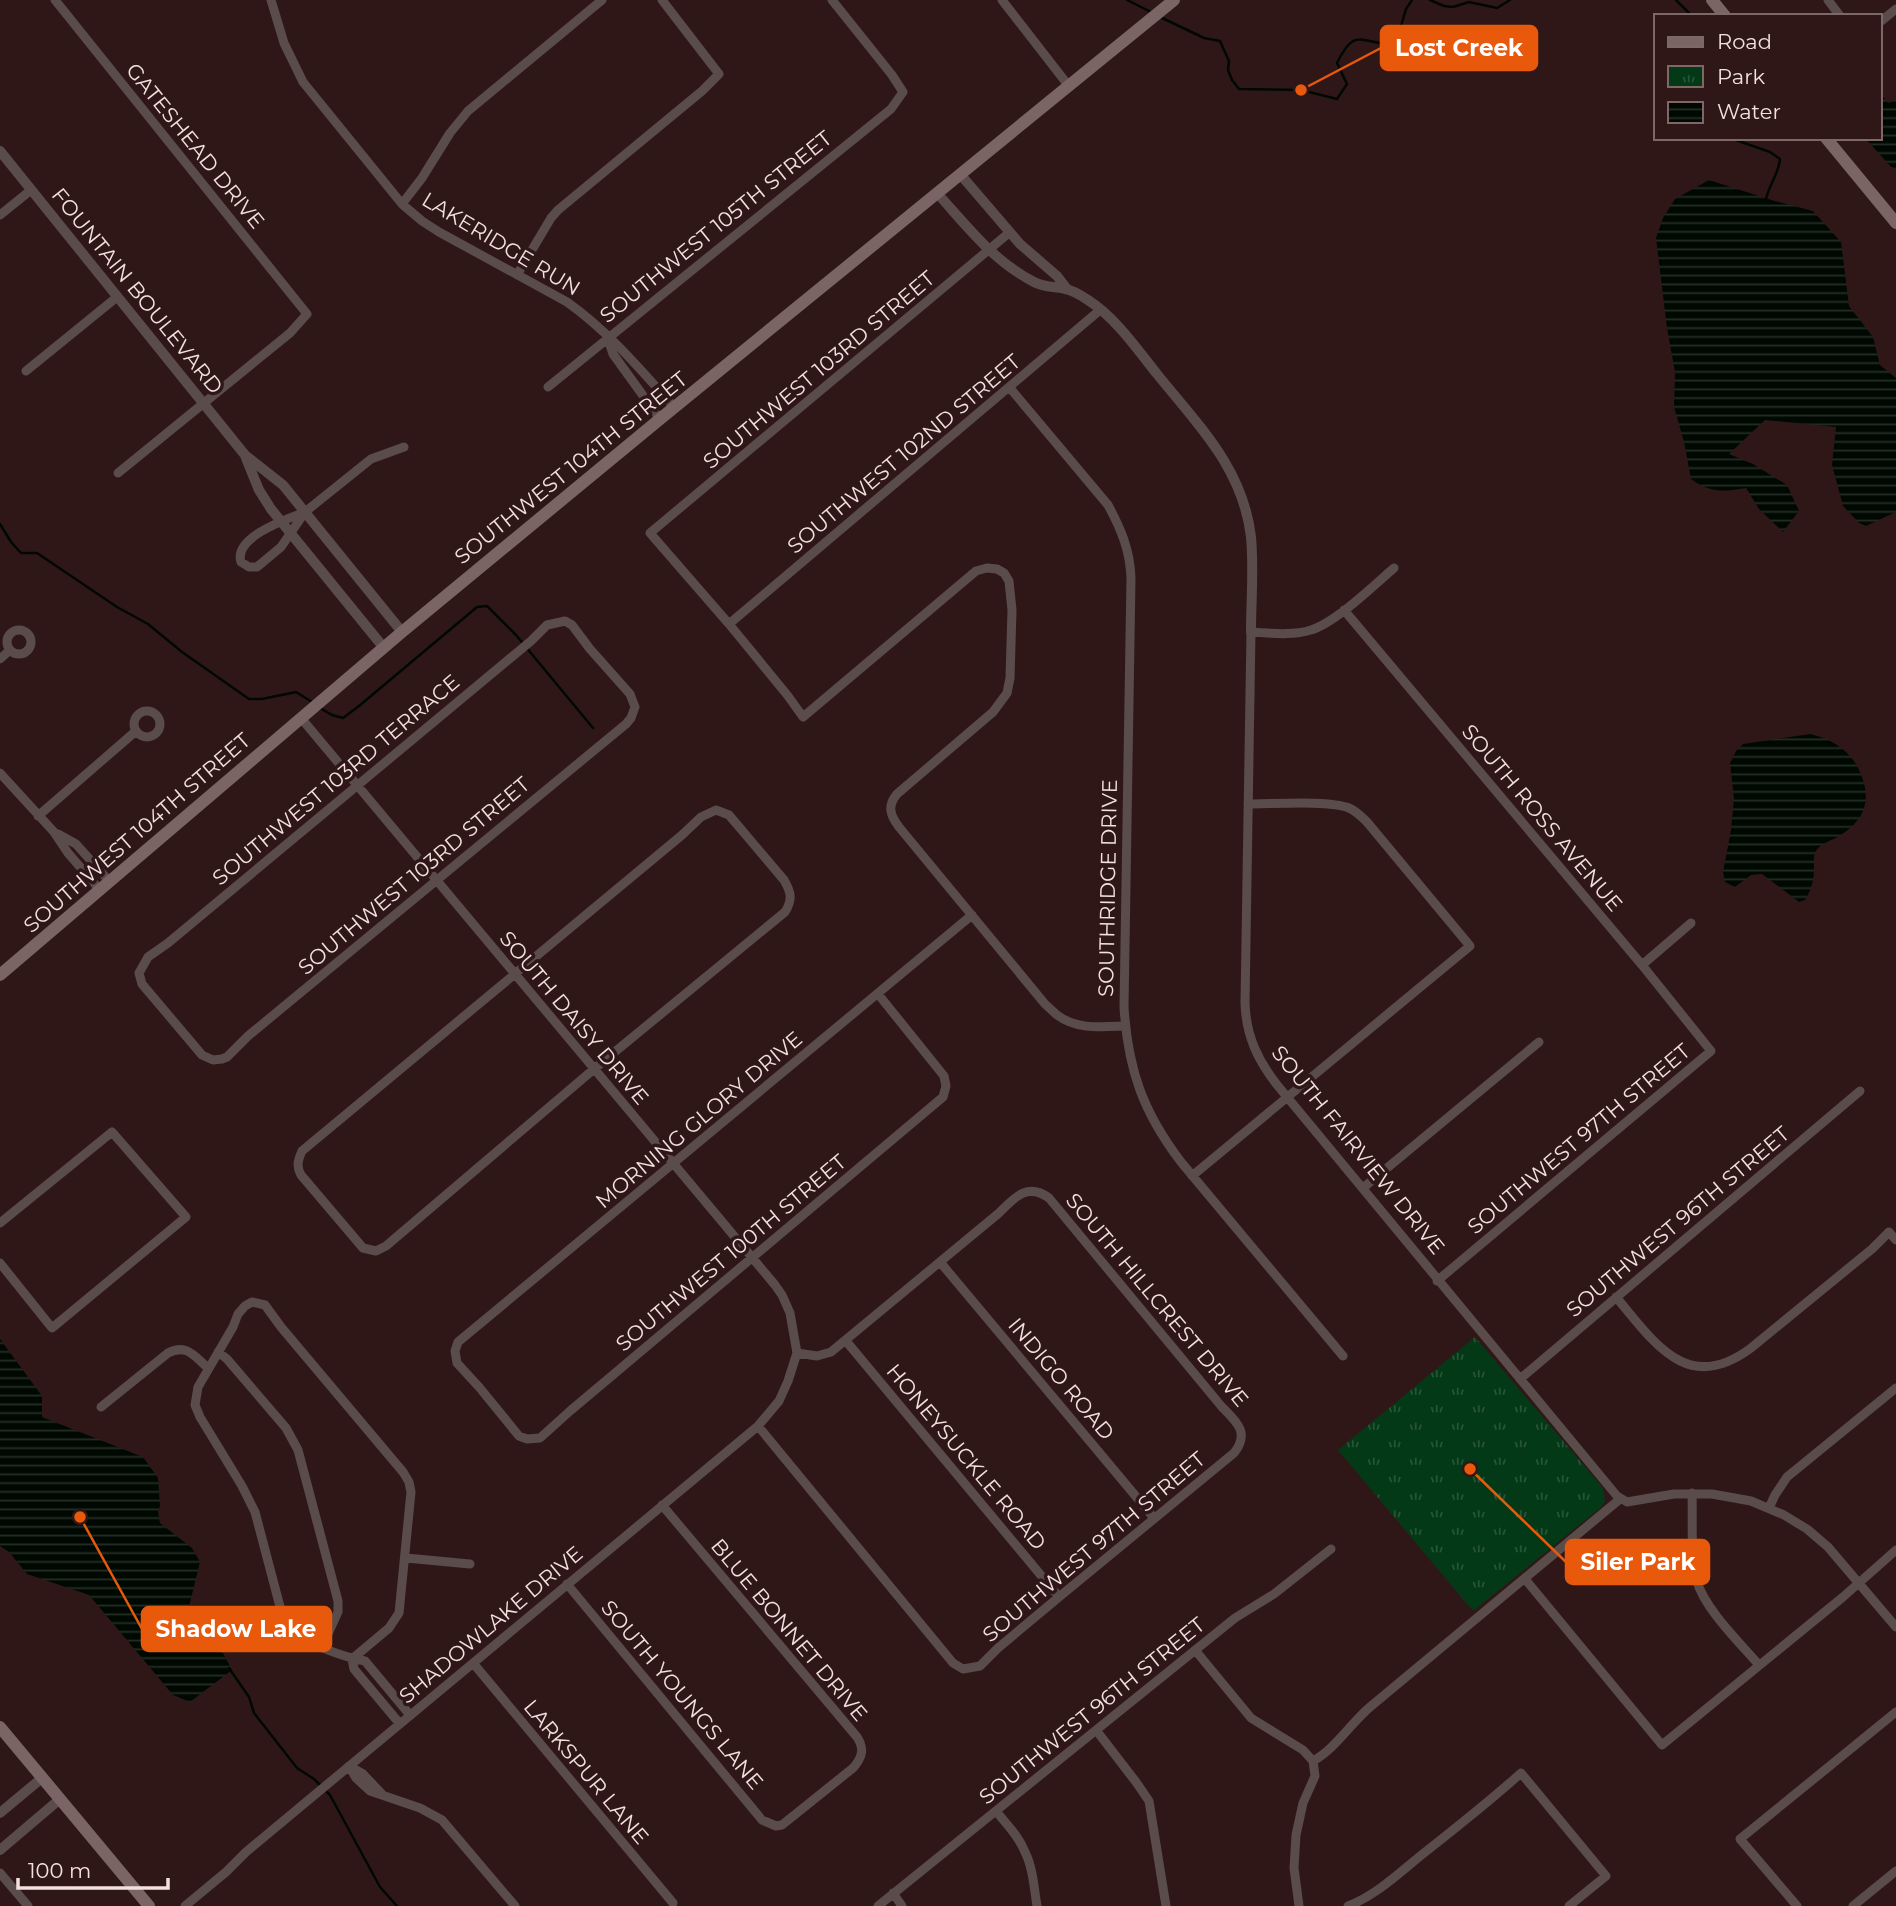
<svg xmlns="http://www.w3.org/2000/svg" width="1896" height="1906" font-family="Montserrat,sans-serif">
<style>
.park{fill:url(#park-tufts)}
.water{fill:url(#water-rules)}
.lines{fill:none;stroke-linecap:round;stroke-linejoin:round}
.stream{stroke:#000901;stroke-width:2.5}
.minor{stroke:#594c4b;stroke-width:9}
.tertiary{stroke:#594c4b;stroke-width:10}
.secondary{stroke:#7a6564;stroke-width:12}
.labels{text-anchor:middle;stroke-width:7;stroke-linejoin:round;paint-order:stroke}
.street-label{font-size:21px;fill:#f3e1e0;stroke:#301717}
.leader{fill:none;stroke:#e8590c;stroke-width:2.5}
.callout-dot{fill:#e8590c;stroke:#301717;stroke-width:2.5}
.callout{fill:#e8590c;stroke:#e8590c;stroke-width:2.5}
.callout-label{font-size:23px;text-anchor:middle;font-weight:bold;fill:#fff}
</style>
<defs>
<pattern id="park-tufts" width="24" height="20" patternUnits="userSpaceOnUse" patternTransform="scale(1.75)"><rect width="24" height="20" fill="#033916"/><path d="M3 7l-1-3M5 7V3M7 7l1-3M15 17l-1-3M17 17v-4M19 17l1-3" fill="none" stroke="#285538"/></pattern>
<pattern id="water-rules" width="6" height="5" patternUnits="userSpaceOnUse" patternTransform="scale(1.75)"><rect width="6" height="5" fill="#000901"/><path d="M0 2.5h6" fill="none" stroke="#262d26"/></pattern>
</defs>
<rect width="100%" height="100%" fill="#301717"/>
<path class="park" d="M 1475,1337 L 1603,1488 L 1605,1501 L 1600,1508 L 1473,1611 L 1338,1450 Z"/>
<path class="water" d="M 1880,93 L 1888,103 L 1896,100 L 1896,168 L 1891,167 L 1865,138 L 1880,138 Z
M 1709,180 L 1775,201 L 1813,211 L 1841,242 L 1849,306 L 1873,337 L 1880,365 L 1896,378 L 1896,512 L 1866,526 L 1859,523 L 1843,506 L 1832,465 L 1836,427 L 1765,420 L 1729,454 L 1753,464 L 1787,485 L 1799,511 L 1783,532 L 1759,509 L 1746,488 C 1724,492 1710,493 1691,479 L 1684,442 L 1674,407 L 1675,372 L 1667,328 L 1656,238 L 1663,218 L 1675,199 Z
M 1810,734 C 1829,738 1847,748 1857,766 C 1873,796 1868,820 1836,838 C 1829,841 1818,845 1815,853 C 1813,857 1814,864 1814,869 C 1814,879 1811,891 1805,900 L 1799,902 L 1762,874 L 1751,875 L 1735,887 L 1725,882 L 1723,872 L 1731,830 L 1734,799 L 1730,763 L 1736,751 L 1743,744 Z
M 0,1339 L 42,1396 L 42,1417 L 143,1457 L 158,1478 L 160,1506 L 158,1512 L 160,1523 L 192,1548 L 200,1562 L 186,1619 L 212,1647 L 223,1653 L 232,1670 L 190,1702 L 173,1695 L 89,1595 L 27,1574 L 9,1552 L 0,1546 Z"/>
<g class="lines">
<path class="stream" d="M 1127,0 L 1151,12
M 1430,0 L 1444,6 L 1453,7 L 1469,2 L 1497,8 L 1510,0
M 1676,0 L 1692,16
M 1160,17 L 1204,38 L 1220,41 L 1229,61 L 1228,70 L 1232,80 L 1239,89 L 1301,90 L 1337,99 L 1347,84 L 1337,63 C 1357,22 1363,48 1396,43 L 1406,9 L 1412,0
M 1730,138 L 1770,152 L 1780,159 C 1779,173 1769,185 1766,199
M 0,524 L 11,542 L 21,553 L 37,553 L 117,607 L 148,624 L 182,652 L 249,699 L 262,699 L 296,692 L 312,702
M 320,708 L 332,715 L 343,718 L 359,706 L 477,607 L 487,606 L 516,635 L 593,728
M 212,1647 L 234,1635 L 281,1622
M 229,1668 L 249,1697 L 254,1713 L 297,1768 L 314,1779 L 320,1785
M 325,1790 L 330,1795 L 380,1887 L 397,1906"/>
<path class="minor" d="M 55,0 L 307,314 L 290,333 L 118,473
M 271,0 L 284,43 L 303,82 L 402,204 L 422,221 L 439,232 L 567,302 C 608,331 641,370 674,407
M 1002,0 L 1068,85
M 1828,0 L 1840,16
M 1880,22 L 1896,9
M 402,204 L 422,178 L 450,133 L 468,111 L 602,0
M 0,215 L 31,190
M 1010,232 L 650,533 L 729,624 L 788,696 L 803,717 L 976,571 L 987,568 L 997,569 L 1004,573 L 1009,581 L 1012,610 L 1010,678 L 1007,693 L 993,712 L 897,794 C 887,806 890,815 899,827 L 1045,1004 L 1057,1015 C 1077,1030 1101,1027 1125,1026
M 517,275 L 551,218 L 558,210 L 702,91 L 719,74 L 662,0
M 608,339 L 613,354 L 660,419
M 26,371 L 117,297
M 548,387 L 891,109 L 903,92 L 892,75 L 832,0
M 1010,388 L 1108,505 C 1121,529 1130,550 1131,578 L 1124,1007 C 1128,1070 1143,1112 1181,1162 L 1343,1356
M 305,512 C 287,519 233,537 241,562 L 249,567 L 257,567 L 281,547 L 305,512 L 371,459 L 404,447
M 1394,568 C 1373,586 1335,623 1311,630 C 1292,636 1270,633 1251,632 L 1245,1003 C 1246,1036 1258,1061 1278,1086 L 1617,1496 L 1627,1502 L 1674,1494 L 1712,1494 L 1751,1501 L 1784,1515 L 1807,1529 L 1828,1547 L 1896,1627
M 1344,610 L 1642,965 L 1711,1051 L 1437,1281
M 565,621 L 572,625 L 590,649 L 630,694 L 635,707 L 631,718 L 626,724 L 248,1036 L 227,1057 L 222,1059 L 213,1060 L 202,1055 L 142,984 L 139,973 L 148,957 L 168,943 L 531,641 L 547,625 Z
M 729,624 L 1100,310
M7 642a12 12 0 1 1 24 0a12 12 0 1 1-24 0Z
M 0,659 L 10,650
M134 724a13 13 0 1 1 26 0a13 13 0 1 1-26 0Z
M 0,773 L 54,832 L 68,853 L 100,890
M 716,810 L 729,815 L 784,880 C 791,892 793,899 785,912 L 594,1069 L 386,1246 L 376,1251 L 363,1248 L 301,1175 C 296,1166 298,1160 302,1151 L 682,835 L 701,817 Z
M 38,816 L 136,731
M 58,834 L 76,844 L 110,882
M 1642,965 L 1691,923
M 878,994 L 944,1076 L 946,1086 L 943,1097 L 570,1411 L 540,1438 L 527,1439 L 519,1436 L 479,1387 L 457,1363 L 455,1351 L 458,1342 L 972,915
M 1192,1176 L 1470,946 L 1367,822 C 1362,817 1356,811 1349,808 C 1329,800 1273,804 1248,804
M 1363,1188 L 1539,1042
M 0,1223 L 112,1132 L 186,1217 L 52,1328 L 0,1263
M 940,1262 L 1154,1518
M 1616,1297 C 1654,1342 1687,1396 1751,1348 L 1872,1249 L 1889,1232 L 1896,1240
M 846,1341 L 1059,1597
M 218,1352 L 227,1359 L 286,1428 L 298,1450 L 338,1601 L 338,1612 L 322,1647
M 1520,1379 L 1860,1091
M 101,1407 L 168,1353 C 187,1343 195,1357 208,1368
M 758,1426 L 953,1663 L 963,1669 L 980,1666 L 998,1648 L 1059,1597 L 1234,1453 C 1250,1433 1237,1422 1222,1407 L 1049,1198 C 1027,1182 1014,1198 999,1213 L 831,1352 L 817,1356 L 797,1353
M 1692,1493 C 1693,1519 1690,1557 1697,1581 C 1704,1608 1740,1643 1759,1665
M 1769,1508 L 1775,1495 L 1787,1477 L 1896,1388
M 406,1558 L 470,1564
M 1525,1579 L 1662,1745 L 1843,1597 L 1896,1550
M 567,1584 L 762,1820 L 776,1826 L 782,1825 L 853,1768 C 862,1758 865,1749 857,1737 L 662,1505
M 1195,1650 L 1251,1718 L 1303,1750 L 1313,1761 L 1315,1776 L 1303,1803 L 1296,1835 L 1294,1868 L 1299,1906
M 352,1659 L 389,1628 L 399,1613 L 411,1492 L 409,1482 L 403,1472 L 281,1327 L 265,1305 L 252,1302 L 245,1306 L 238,1314 L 233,1327 L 198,1387 L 195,1405 L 200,1417 L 242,1486 L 255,1512 L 283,1618 C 284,1622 286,1625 288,1628 C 300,1642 347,1658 365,1661 L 410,1715
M 352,1659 L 354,1669 L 400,1724
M 473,1663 L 673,1903
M 1096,1730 L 1136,1782 L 1149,1801 L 1166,1906
M 1313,1761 C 1336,1748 1350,1724 1370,1707 L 1620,1499
M 349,1766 L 356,1778 L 370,1791 L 420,1808 L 442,1820 L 515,1906
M 351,1767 L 363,1774 L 382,1794
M 996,1811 C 1006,1824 1019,1836 1025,1852 C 1033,1868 1034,1888 1037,1906
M 0,1873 L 28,1906
M 893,1893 L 902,1906
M 185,1906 L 226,1872 L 246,1852 L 758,1426 L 779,1401 L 788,1381 L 797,1353 L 790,1313 L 782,1295 L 775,1285 L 301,718
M 878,1906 L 1235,1618 L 1274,1594 L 1331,1549
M 1348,1906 C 1377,1895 1400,1872 1424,1853 C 1457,1827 1490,1801 1521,1773 L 1606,1876 L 1569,1906
M 1797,1906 L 1740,1839 L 1896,1712
M 1853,1906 L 1896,1871"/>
<path class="tertiary" d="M 0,151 L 245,455 L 283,485 L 402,632
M 960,174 L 1020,244 L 1057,276 L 1067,289
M 937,193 C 967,226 993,261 1034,282 C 1046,288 1053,286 1065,289 C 1072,290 1082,296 1088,300 C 1116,318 1137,349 1157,374 C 1198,425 1243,468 1251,537 C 1254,568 1251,601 1251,632
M 246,458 L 259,490 L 271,509 L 384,648
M 0,1813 L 42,1778
M 0,1850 L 60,1799"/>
<path class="secondary" d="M 1712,0 L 1725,16
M 1826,138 L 1896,223
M 0,975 L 402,632 L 660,419 L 1174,0
M 0,1727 L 149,1906"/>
</g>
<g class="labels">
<g class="street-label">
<text transform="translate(195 146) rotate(51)" y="7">GATESHEAD DRIVE</text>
<text transform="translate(716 227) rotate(-39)" y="7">SOUTHWEST 105TH STREET</text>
<text transform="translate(501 244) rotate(31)" y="7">LAKERIDGE RUN</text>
<text transform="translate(137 291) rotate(51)" y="7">FOUNTAIN BOULEVARD</text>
<text transform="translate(819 370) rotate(-40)" y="7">SOUTHWEST 103RD STREET</text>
<text transform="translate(904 454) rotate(-40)" y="7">SOUTHWEST 102ND STREET</text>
<text transform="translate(571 468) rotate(-39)" y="7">SOUTHWEST 104TH STREET</text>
<text transform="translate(336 780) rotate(-40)" y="7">SOUTHWEST 103RD TERRACE</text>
<text transform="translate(1542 818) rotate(50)" y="7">SOUTH ROSS AVENUE</text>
<text transform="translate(137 833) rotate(-41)" y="7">SOUTHWEST 104TH STREET</text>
<text transform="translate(414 876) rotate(-40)" y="7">SOUTHWEST 103RD STREET</text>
<text transform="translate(1108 888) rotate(-89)" y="7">SOUTHRIDGE DRIVE</text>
<text transform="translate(574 1018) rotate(50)" y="7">SOUTH DAISY DRIVE</text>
<text transform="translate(699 1120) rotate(-40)" y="7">MORNING GLORY DRIVE</text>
<text transform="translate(1579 1139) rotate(-40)" y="7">SOUTHWEST 97TH STREET</text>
<text transform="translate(1358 1150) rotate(51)" y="7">SOUTH FAIRVIEW DRIVE</text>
<text transform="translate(1678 1222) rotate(-40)" y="7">SOUTHWEST 96TH STREET</text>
<text transform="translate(731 1253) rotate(-40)" y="7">SOUTHWEST 100TH STREET</text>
<text transform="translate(1157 1300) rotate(50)" y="7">SOUTH HILLCREST DRIVE</text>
<text transform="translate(1061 1379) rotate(50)" y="7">INDIGO ROAD</text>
<text transform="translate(966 1457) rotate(50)" y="7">HONEYSUCKLE ROAD</text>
<text transform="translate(1094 1547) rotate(-40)" y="7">SOUTHWEST 97TH STREET</text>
<text transform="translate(491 1625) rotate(-40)" y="7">SHADOWLAKE DRIVE</text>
<text transform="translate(789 1630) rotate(50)" y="7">BLUE BONNET DRIVE</text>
<text transform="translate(682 1695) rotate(50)" y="7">SOUTH YOUNGS LANE</text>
<text transform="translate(1092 1711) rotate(-39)" y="7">SOUTHWEST 96TH STREET</text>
<text transform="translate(586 1772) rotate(50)" y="7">LARKSPUR LANE</text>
</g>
</g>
<path class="leader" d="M1301 90L1381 48M1470 1469L1566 1562M80 1517L142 1629"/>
<g class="callout-dot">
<circle cx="1301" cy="90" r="7"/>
<circle cx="1470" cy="1469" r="7"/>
<circle cx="80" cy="1517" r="7"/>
</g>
<g class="callout">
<rect x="1381" y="26" width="156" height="44" rx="7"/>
<rect x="1566" y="1540" width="143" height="44" rx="7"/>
<rect x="142" y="1607" width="189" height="44" rx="7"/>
</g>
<g class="callout-label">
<text x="1459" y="56">Lost Creek</text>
<text x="1638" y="1570">Siler Park</text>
<text x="236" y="1637">Shadow Lake</text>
</g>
<rect x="1654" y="14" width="228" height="126" fill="#301717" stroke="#7e6867" stroke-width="2"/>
<rect x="1668" y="37" width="35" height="10" fill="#7a6564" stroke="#7e6867" stroke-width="2"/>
<text x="1717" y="49" font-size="21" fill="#f3e1e0">Road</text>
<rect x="1668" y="66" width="35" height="21" fill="url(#park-tufts)" stroke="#7e6867" stroke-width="2"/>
<text x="1717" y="84" font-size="21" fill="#f3e1e0">Park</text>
<rect x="1668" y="102" width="35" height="21" fill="url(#water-rules)" stroke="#7e6867" stroke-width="2"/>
<text x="1717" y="119" font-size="21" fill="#f3e1e0">Water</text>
<path d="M18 1878v10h150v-10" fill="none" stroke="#f3e1e0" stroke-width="3.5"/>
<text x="28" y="1878" font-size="21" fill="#f3e1e0" stroke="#301717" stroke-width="5" paint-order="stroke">100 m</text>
</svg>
